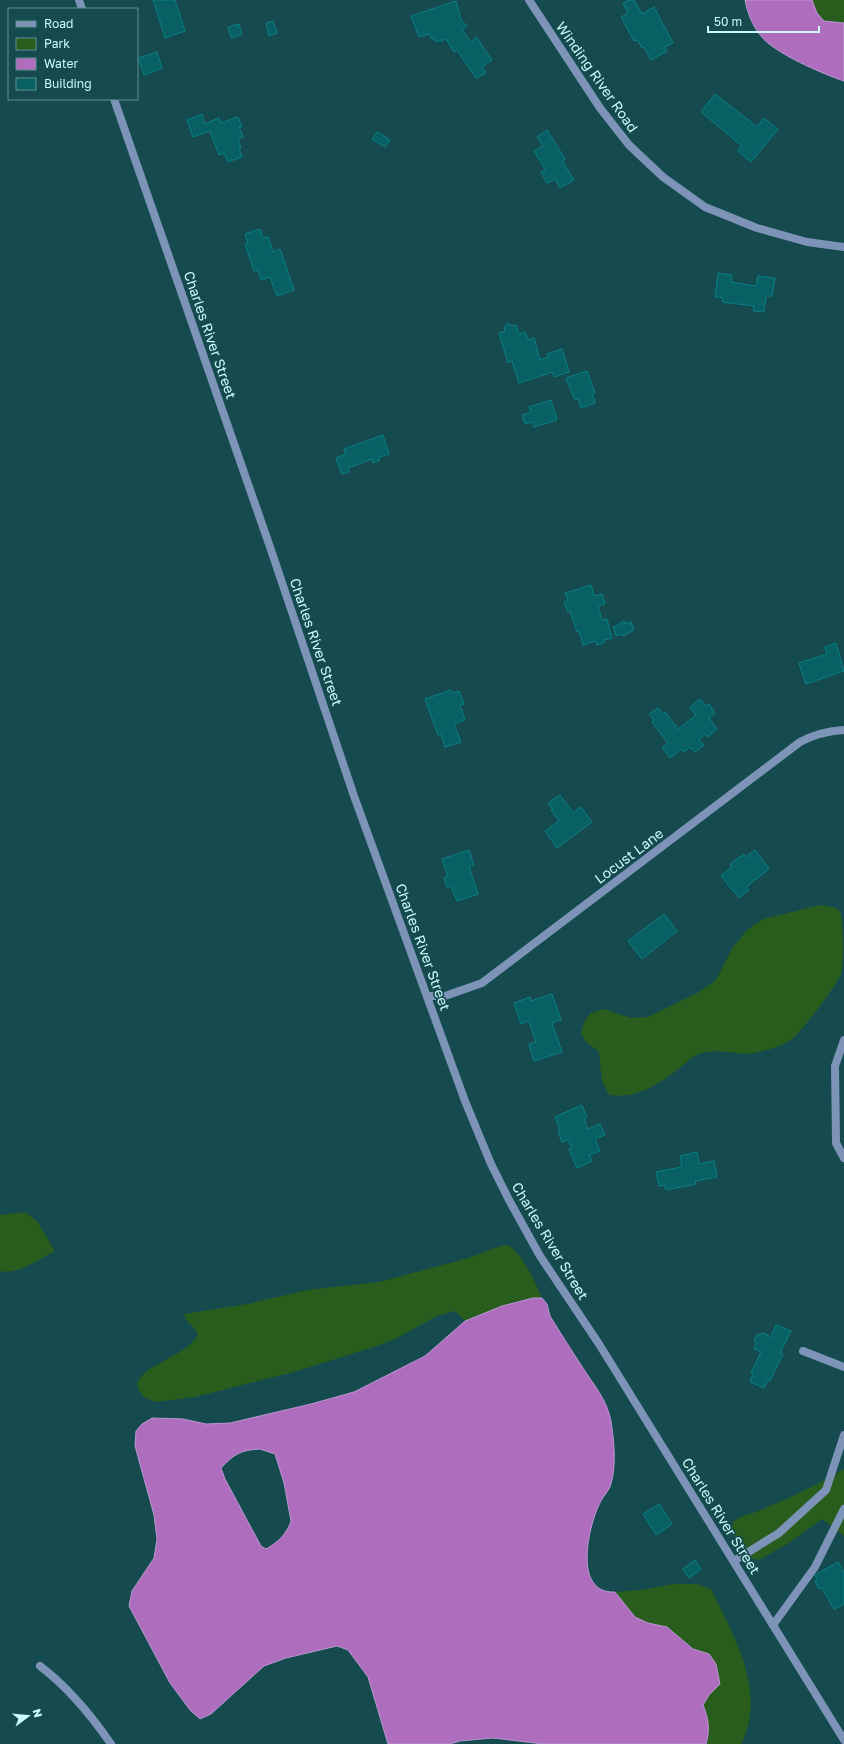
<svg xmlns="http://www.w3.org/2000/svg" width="844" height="1744" font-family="'Golos Text',sans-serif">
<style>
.green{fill:#295d1d}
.water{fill:#ae6ebd;stroke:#b798d0;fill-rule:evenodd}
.building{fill:#096064;stroke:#088086}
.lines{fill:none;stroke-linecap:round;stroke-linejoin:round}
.service{stroke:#7d93b8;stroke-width:8}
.minor{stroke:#7d93b8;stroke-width:8}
.tertiary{stroke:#7d93b8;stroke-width:8}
.labels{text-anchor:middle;stroke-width:3.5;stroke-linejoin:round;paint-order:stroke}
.street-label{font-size:14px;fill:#ccf9fb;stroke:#154b4e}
</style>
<rect width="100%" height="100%" fill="#154b4e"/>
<path class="green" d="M 812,0 L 844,0 L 844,23 L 824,21 L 817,13 Z
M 821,905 C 827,906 836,906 840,912 C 844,920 844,964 841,974 C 836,986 799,1036 789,1041 C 780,1047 756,1054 746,1054 C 730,1053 713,1048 697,1055 C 691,1057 684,1065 678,1069 C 658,1085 636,1099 609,1095 L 602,1081 L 599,1052 L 585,1041 L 581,1033 L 584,1022 L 591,1013 L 604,1009 L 630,1018 L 648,1017 L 699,992 L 716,980 L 733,947 L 747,930 L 763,919 Z
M 25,1212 L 37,1221 L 55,1251 C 39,1259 18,1275 0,1271 L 0,1215 Z
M 507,1245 C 524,1255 534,1281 542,1298 C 515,1297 490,1312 465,1321 L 455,1311 L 437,1316 L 397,1338 L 377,1346 L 294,1372 L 195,1397 L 156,1402 L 144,1397 L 138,1389 L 137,1383 C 140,1379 143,1374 147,1371 C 161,1361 191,1350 198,1334 C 194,1325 186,1324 184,1314 L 248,1304 L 307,1290 L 379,1282 L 465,1259 L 501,1246 Z
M 844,1469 L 844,1536 L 822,1519 L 789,1543 L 759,1560 L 748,1558 L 732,1531 L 733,1522 C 743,1514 750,1515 761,1510 C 789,1498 818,1485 844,1469 Z
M 674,1584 L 696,1584 L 711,1589 C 733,1634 768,1693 741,1744 L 706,1744 C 710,1730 709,1719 703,1705 L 709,1695 L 720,1684 L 709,1654 L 693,1649 L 667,1627 L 648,1623 L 635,1617 L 615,1592 L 640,1590 Z"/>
<path class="water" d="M 745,0 L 812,0 L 817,13 L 824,21 L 844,23 L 844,81 C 823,74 774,53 761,36 C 753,27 747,12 745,0 Z
M 533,1298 L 542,1298 L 547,1304 L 550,1316 C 561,1334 572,1351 583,1368 C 594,1385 607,1400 611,1421 C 614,1441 617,1467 610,1487 C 607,1493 601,1499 599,1505 C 588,1528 573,1594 615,1592 L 635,1617 L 648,1623 L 667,1627 L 693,1649 L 709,1654 L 716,1664 L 720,1684 L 709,1695 L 703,1705 C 709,1719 710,1730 706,1744 L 543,1744 L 493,1738 L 460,1741 L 450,1744 L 388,1744 L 368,1677 L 348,1650 L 337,1646 L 286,1658 L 264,1666 L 211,1714 L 200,1719 L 190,1710 L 170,1683 L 129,1606 L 132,1591 L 154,1558 L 157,1539 L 154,1515 L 135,1446 L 136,1431 L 142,1424 L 152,1418 L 183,1419 L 206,1424 L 230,1423 L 311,1404 L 354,1392 L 425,1356 L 465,1321 L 502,1306 ZM 260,1449 L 275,1454 L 284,1483 L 291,1521 C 287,1534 277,1543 266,1549 L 261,1546 L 225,1479 L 221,1468 C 234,1454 241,1450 260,1449 Z"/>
<path class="building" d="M 153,0 L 175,0 L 185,31 L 165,38 Z
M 629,0 L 634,0 L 642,14 L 654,7 L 673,43 L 665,47 L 667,51 L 651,60 L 644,47 L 642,48 L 637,40 L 634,41 L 621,17 L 628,13 L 623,3 Z
M 456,1 L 461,20 L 467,26 L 462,30 L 471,42 L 476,37 L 492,60 L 482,67 L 486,73 L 476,78 L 457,50 L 454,52 L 446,39 L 441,41 L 436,41 L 431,38 L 429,34 L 419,37 L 411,16 Z
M 273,21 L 277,33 L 269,36 L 266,23 Z
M 239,24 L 242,34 L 231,38 L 228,27 Z
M 157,52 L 162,68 L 144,75 L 138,58 Z
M 715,94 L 757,127 L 764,118 L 778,129 L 751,162 L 738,151 L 742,146 L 701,112 Z
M 202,114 L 205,124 L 219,118 L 221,123 L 238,117 L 242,127 L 239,127 L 243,137 L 238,139 L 241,148 L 239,149 L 242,157 L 228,162 L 224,153 L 219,155 L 210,131 L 193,137 L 187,120 Z
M 547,130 L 565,159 L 562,161 L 574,180 L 560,188 L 555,179 L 547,183 L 541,172 L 545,169 L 534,151 L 543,146 L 537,137 Z
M 377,132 L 390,140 L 385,147 L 372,139 Z
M 260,229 L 263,238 L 268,237 L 273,252 L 280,249 L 294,290 L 277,296 L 270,277 L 261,280 L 258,270 L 254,271 L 245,244 L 248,243 L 245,234 Z
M 718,273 L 732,275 L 731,282 L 756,286 L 758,276 L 775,278 L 772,296 L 766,296 L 764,312 L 753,311 L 754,306 L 722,302 L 723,298 L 715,297 Z
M 508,323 L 512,326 L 516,325 L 519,334 L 525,332 L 528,340 L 534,338 L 540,360 L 548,357 L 547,354 L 562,349 L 569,372 L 554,377 L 553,372 L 519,383 L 512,361 L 508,363 L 499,333 L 505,331 L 504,328 Z
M 587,371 L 595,393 L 592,394 L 595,403 L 581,408 L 578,399 L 575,400 L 566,378 Z
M 551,400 L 557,420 L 534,427 L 533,422 L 525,424 L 522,415 L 531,412 L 529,407 Z
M 383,435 L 389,454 L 379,457 L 380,460 L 373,463 L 372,459 L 348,468 L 349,472 L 342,474 L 336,458 L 346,454 L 344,449 Z
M 591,585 L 594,596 L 602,594 L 605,604 L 598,606 L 602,620 L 607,619 L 612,638 L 604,640 L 604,643 L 597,645 L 596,641 L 583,645 L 579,631 L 577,632 L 570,611 L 568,612 L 564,602 L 568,601 L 565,593 Z
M 625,621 L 625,624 L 631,622 L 634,630 L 623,636 L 622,634 L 616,636 L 613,627 L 620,625 L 620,623 Z
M 836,643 L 844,671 L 806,684 L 799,663 L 827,654 L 825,647 Z
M 451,690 L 452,693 L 459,691 L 464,704 L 460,705 L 465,720 L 454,724 L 461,742 L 445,747 L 441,734 L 438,735 L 425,699 Z
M 700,699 L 706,706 L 709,704 L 715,713 L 709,718 L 717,729 L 707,737 L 705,734 L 699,739 L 704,745 L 695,752 L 690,747 L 684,752 L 682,749 L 670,758 L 662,748 L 668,743 L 652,722 L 654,720 L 649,714 L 658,708 L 663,714 L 665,712 L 678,729 L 696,715 L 690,707 Z
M 560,795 L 573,813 L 581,807 L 592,822 L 557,848 L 545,831 L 559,821 L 551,810 L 553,809 L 548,803 Z
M 469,850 L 474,865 L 469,867 L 478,894 L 457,901 L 451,886 L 447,887 L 444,878 L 448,876 L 442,859 Z
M 755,850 L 769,869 L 746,887 L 749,890 L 739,898 L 721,876 L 732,867 L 730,864 L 744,854 L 746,857 Z
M 664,914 L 677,931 L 642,959 L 628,941 Z
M 552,994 L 561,1020 L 552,1023 L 562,1052 L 534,1061 L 529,1044 L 536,1042 L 529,1021 L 521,1024 L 514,1003 L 530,997 L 531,1001 Z
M 582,1105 L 587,1118 L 584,1119 L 588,1129 L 600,1124 L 605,1135 L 595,1139 L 600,1151 L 589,1155 L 592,1161 L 577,1168 L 569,1149 L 572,1148 L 568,1140 L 562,1142 L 558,1132 L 560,1130 L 555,1117 Z
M 697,1152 L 699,1164 L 714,1161 L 717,1177 L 695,1181 L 696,1184 L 666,1190 L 665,1185 L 659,1186 L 656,1172 L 682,1167 L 680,1156 Z
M 776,1325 L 791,1331 L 780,1353 L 783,1354 L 770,1381 L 768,1380 L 764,1388 L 750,1382 L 753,1374 L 751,1373 L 761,1352 L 754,1349 L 756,1344 L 754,1340 L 757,1335 L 764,1333 L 771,1337 Z
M 659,1504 L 672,1524 L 656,1535 L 643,1514 Z
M 695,1560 L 701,1569 L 689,1578 L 683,1569 Z
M 838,1562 L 844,1572 L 844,1604 L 834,1609 L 822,1588 L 819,1589 L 815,1581 L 817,1580 L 815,1575 Z"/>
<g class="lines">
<path class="service" d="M 844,1040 L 835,1066 L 836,1143 L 844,1158
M 803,1351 L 844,1367
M 734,1561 L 779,1533 L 826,1490 L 844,1435
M 773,1625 L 815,1567 L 844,1509
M 40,1666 C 69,1688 91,1715 111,1744"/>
<path class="minor" d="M 529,0 L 600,108 L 629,145 L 663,177 L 705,207 L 757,228 L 807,242 L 844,247
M 427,996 L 445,996 L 482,983 L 800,742 C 815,734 827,731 844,730"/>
<path class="tertiary" d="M 79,0 L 82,9
M 114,99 L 270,547 L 354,796 L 465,1101 L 491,1164 L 509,1200 L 540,1256 L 599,1344 L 844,1740"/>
</g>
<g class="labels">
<g class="street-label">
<text transform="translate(597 77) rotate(55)" y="5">Winding River Road</text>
<text transform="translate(210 335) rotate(71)" y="5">Charles River Street</text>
<text transform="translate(316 642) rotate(71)" y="5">Charles River Street</text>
<text transform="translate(629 856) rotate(-37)" y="5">Locust Lane</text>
<text transform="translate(423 947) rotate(70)" y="5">Charles River Street</text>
<text transform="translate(550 1241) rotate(59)" y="5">Charles River Street</text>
<text transform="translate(721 1516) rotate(58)" y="5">Charles River Street</text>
</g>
</g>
<rect x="8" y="8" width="130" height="92" fill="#154b4e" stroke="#5e9193"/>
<rect x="16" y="21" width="20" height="6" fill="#7d93b8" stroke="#5e9193"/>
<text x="44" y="28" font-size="12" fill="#ccf9fb">Road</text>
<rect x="16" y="38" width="20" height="12" fill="#295d1d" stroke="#5e9193"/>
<text x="44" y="48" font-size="12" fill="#ccf9fb">Park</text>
<rect x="16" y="58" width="20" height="12" fill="#ae6ebd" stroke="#5e9193"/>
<text x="44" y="68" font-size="12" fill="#ccf9fb">Water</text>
<rect x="16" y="78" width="20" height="12" fill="#096064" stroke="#5e9193"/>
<text x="44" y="88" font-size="12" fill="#ccf9fb">Building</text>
<g transform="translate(28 1716) rotate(74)" stroke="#154b4e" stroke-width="3" paint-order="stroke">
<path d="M0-3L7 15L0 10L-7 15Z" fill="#ccf9fb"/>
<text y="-6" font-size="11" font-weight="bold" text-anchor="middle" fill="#ccf9fb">N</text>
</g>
<path d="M708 26v6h111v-6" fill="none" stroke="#ccf9fb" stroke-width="2"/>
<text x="714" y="26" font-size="12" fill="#ccf9fb" stroke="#154b4e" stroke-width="3" paint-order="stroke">50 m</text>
</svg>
